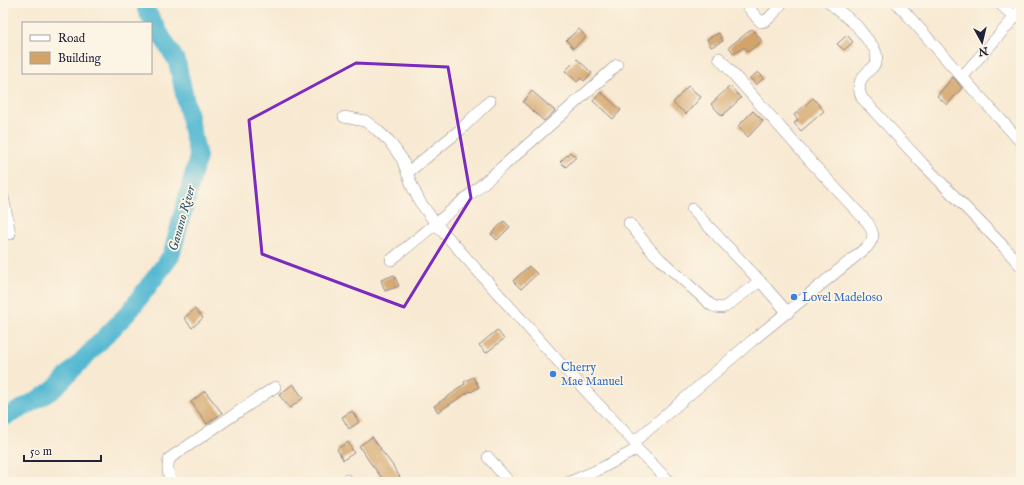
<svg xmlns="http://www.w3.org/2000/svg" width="1024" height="485" font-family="'IM FELL English',serif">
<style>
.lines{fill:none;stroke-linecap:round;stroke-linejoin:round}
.river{stroke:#53b8d2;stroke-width:18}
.building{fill:#d3a46a}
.minor-casing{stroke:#8d8686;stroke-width:12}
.minor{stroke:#fff;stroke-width:11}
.marked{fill:none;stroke:#7b2cbf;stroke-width:3;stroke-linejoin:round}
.shop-dot{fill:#3f7fe0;stroke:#fcf5e5;stroke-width:1.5}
.labels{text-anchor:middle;stroke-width:3.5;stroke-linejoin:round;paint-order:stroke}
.shop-label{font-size:12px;fill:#366cbe;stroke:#fcf5e5;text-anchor:start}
.water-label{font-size:13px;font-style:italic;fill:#335670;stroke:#fcf5e5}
</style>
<rect width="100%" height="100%" fill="#fcf5e5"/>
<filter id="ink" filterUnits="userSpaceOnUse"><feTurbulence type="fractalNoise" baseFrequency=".025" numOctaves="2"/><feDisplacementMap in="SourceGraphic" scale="8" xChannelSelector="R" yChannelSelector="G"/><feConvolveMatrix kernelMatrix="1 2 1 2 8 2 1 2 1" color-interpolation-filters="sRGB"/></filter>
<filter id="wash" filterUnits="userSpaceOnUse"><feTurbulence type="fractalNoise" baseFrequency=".012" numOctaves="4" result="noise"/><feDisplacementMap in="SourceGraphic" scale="16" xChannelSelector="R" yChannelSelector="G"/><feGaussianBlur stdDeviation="0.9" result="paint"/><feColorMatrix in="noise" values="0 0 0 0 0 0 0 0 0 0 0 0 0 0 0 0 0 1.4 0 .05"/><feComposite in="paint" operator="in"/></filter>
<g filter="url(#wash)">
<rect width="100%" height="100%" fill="#f8e9d2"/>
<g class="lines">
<path class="river" d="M 3,418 L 21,409 L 53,390 L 129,312 L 171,256 L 198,157 L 177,62 L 146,10 L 146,3"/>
</g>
<g id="blocks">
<path class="building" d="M 579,29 L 586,37 L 573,48 L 566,40 Z
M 752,29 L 762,41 L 748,52 L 744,47 L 734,54 L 729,47 Z
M 719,33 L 723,41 L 711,47 L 707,39 Z
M 847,35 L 853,42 L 844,50 L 837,44 Z
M 577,59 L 592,73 L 584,81 L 581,78 L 577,82 L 565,71 Z
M 758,72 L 764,78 L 756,85 L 750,78 Z
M 953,77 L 962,88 L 947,105 L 937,96 Z
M 688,86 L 701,97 L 686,114 L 673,103 Z
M 730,86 L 741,98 L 722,116 L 711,104 Z
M 532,91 L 555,111 L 544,121 L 523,102 Z
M 601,92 L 621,110 L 613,119 L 593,101 Z
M 813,98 L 824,111 L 801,131 L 794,123 L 798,120 L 794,115 Z
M 753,111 L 763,121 L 748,137 L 738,126 Z
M 570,152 L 576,157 L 566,167 L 560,162 Z
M 504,221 L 510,227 L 497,240 L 491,234 Z
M 529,266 L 537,274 L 521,289 L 513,281 Z
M 394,275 L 399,286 L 385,291 L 381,280 Z
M 195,309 L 203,318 L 192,328 L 184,318 Z
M 497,330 L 504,339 L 486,353 L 479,345 Z
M 473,377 L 479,387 L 471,392 L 470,391 L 438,412 L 434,406 L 456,391 L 455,390 L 465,384 L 464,382 Z
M 293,384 L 303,398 L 290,408 L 279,395 Z
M 205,391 L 222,413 L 207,424 L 191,402 Z
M 352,411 L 359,422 L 349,429 L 342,417 Z
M 372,437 L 381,449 L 380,449 L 391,463 L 403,482 L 385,482 L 369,461 L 359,446 Z
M 348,442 L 354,453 L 343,460 L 337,449 Z"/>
</g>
</g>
<g filter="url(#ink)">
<use href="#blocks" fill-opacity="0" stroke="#8d8686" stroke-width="1"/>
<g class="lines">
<defs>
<path id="minor" d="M 745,3 L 758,19 L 761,22 C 770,21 776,9 782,3
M 830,3 L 856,25 L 874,48 C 887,72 849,70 862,98 L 923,164 L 1004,247 L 1021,266
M 897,3 L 962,77 L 1021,142
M 999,3 L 1015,17
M 962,77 L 1015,17 L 1021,8
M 344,117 L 365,121 L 377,130 L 389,141 L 402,159 L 413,188 L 420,202 L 436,224 L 567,371 L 634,442 L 637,449 L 670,482
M 407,173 L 460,130 L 490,101
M 3,196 L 10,234
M 692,209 L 760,281 L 788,313
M 629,223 L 650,249 L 661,260 L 711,305 C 716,307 719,309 725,307 L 760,281
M 391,260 C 469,198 543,132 617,65
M 634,442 L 753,340 L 867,247 C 875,237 874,234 868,223 L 812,163 L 719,58
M 488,457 L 509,482
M 347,480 L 348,482
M 171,482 C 168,474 166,466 170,458 L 275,387
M 570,482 L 600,469 L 637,449"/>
</defs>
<use href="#minor" class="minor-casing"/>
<use href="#minor" class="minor"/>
</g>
</g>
<path class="marked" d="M 356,63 L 448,67 L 471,198 L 404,307 L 262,254 L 249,120 Z"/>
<g class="shop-dot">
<circle cx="794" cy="297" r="4"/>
<circle cx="553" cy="374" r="4"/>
</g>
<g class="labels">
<g class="shop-label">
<text x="802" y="301">Lovel Madeloso</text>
<text x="561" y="371">Cherry<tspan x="561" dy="14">Mae Manuel</tspan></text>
</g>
<g class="water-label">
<text transform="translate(181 218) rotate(-74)" y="5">Ganano River</text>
</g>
</g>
<rect width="1024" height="485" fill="none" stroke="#fcf5e5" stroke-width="16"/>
<rect x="22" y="22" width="130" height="52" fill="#fcf5e5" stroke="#a5a1a1"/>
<rect x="30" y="35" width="20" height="6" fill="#ffffff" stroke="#a5a1a1"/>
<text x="58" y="42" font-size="12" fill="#22223b">Road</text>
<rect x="30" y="52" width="20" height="12" fill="#d3a46a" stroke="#a5a1a1"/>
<text x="58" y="62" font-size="12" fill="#22223b">Building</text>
<g transform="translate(982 42) rotate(172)" stroke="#fcf5e5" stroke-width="3" paint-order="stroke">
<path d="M0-3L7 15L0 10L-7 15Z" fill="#22223b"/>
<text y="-6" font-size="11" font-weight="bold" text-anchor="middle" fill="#22223b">N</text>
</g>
<path d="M24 455v6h77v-6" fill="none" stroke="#22223b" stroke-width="2"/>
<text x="30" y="455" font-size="12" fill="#22223b" stroke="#fcf5e5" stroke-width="3" paint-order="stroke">50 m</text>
</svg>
